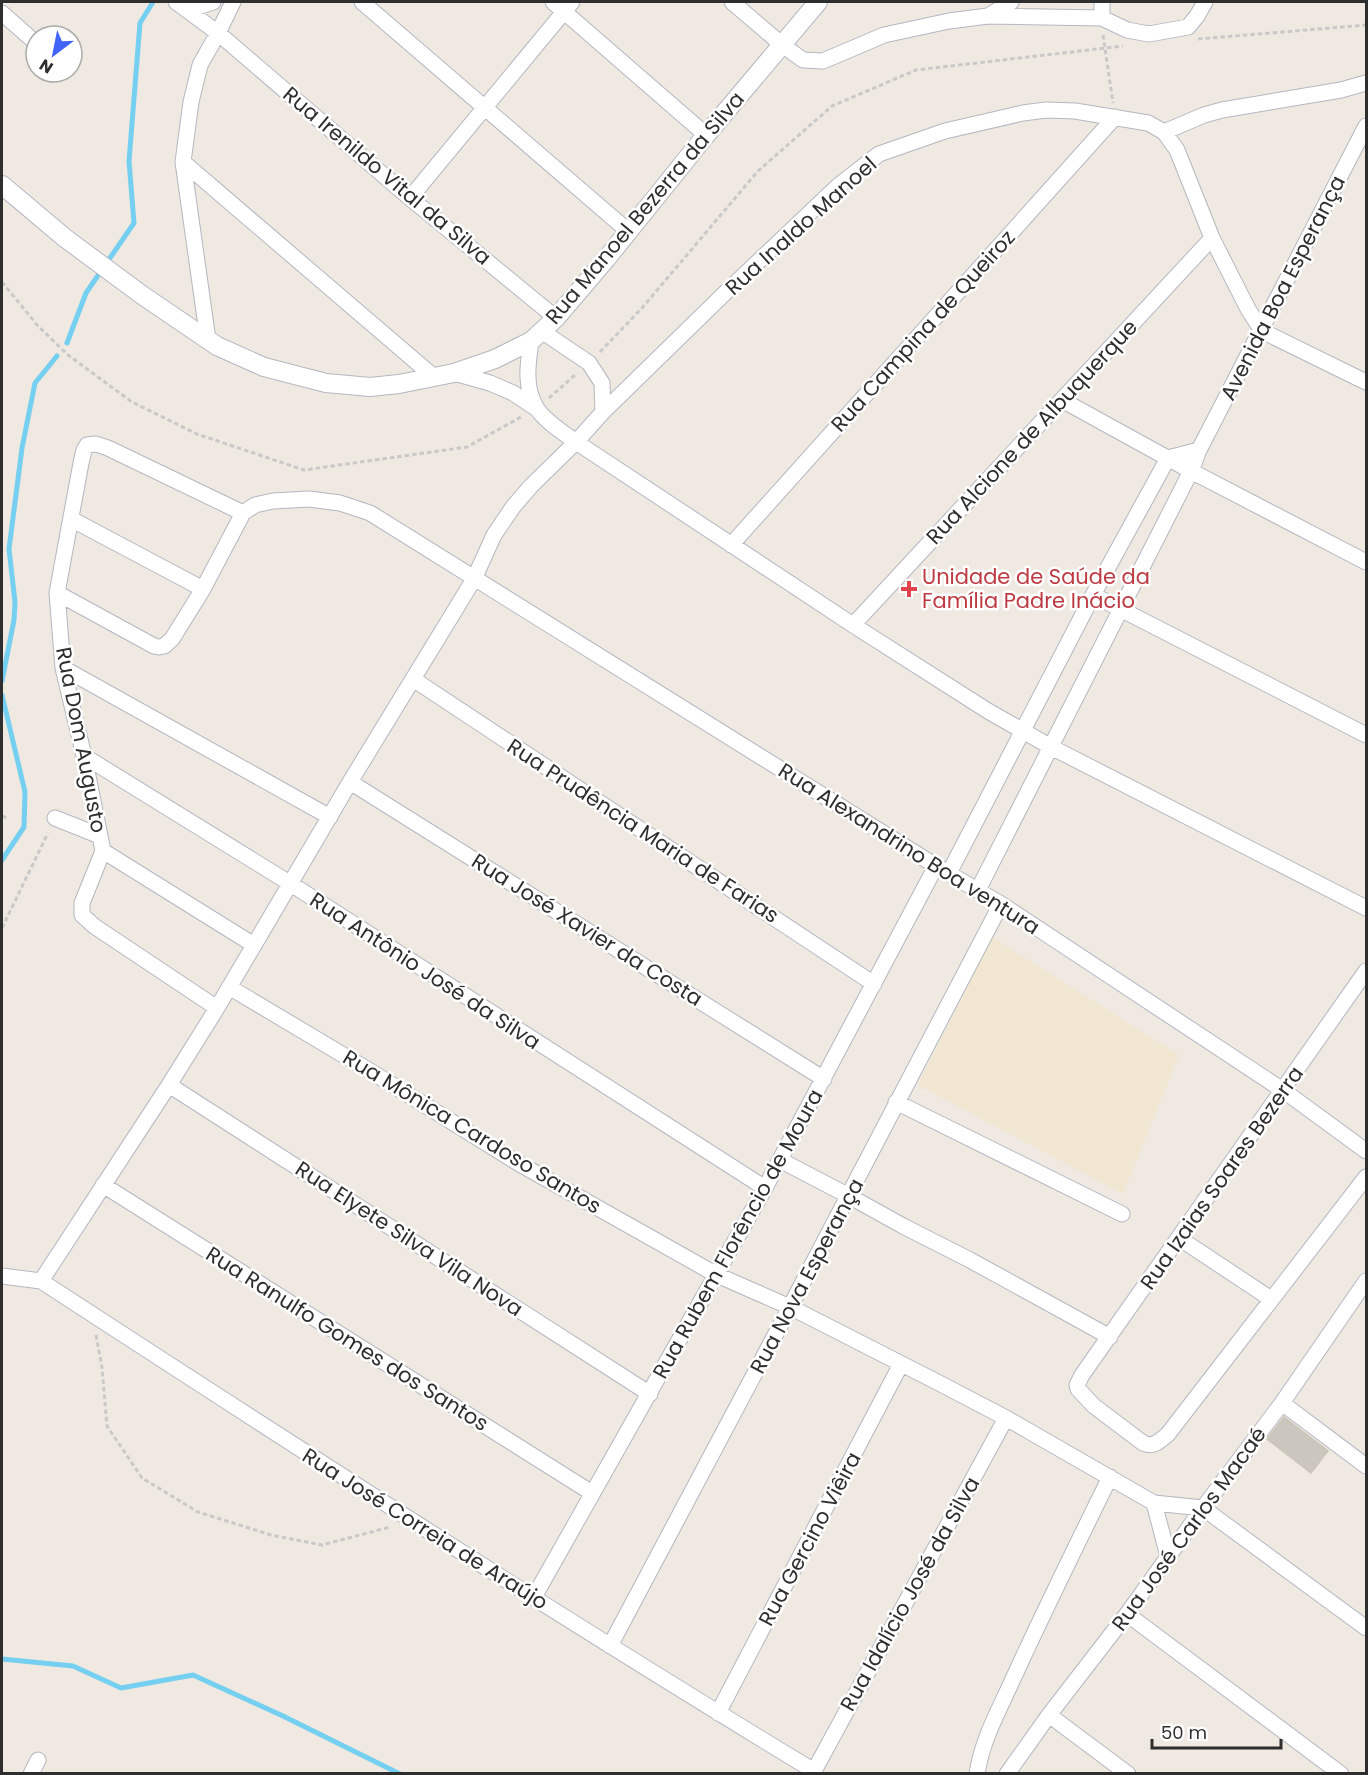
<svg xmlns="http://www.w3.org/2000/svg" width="1368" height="1775" font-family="Poppins,sans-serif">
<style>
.education{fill:#f0e6d1}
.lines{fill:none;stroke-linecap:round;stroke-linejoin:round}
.stream{stroke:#75cff0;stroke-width:5}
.building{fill:#cbc7bf;stroke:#cbc5ba;stroke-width:1.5}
.minor-casing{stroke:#b4b7c1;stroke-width:17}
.tertiary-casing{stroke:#b4b7c1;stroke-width:20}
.path{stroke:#c9c9c9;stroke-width:3;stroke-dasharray:4.5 3;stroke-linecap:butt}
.minor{stroke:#fff;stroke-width:15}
.tertiary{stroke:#fff;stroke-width:18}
.health-dot{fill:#e0444e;stroke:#fff;stroke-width:2}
.labels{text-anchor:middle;stroke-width:5;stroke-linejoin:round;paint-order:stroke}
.street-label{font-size:21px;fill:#2e2e2e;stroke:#fff}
.health-label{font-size:21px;fill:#be3a42;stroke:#fff;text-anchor:start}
</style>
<rect width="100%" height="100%" fill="#efe9e1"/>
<path class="education" d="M 992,937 L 1179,1055 L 1123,1194 L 918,1085 Z"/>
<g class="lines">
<path class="stream" d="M 67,343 L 86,293 L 134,223 L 129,161 L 140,23 L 153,2
M 2,681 L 14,620 L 15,602 L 9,549 L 22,448 L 35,383 L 57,356
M 2,695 L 25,792 L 24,827 L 2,860
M 2,1659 L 73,1666 L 121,1688 L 193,1675 L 283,1716 L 400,1774"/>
</g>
<path class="building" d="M 1284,1417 L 1328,1451 L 1311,1473 L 1267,1439 Z"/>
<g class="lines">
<defs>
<path id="minor" d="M 176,2 L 218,33 L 410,198 L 556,318
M 362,2 L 628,231
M 553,2 L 706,135
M 732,2 L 781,44 L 803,60 L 823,61 L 884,35 L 949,21 L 988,16 L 1011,2
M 1102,2 L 1102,18
M 188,10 L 213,2
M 2,13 L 36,43
M 989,16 L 1102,18 L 1127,30 L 1149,34 L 1188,27 L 1197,16 L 1205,2
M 1164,132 L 1204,115 L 1222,110 L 1341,90 L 1366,83
M 183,162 L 434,377
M 410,198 L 572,2
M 543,332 L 589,363 L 602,383 L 603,412
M 208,340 L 183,162 L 191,102 L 200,65 L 218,33 L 233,2
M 531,341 C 528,363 524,387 536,407 C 543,420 564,433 576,442 L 853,625 L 988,711 L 1051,747 L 1366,908
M 454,373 L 490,383 L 513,393 L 537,409
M 1062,400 L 1191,471 L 1366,562
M 71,519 L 203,589
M 731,545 L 1115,117
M 57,593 L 154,646 L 159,647 L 164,646 L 172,639 L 203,589 L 243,513
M 1093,595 L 1366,735
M 853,625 L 1212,238
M 63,668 L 330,817
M 413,679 L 874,984
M 84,756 L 291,884 L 765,1188
M 350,782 L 824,1079
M 55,818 L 100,836
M 103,851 L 254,945
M 949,873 L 1093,595 L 1168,458 L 1199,450
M 978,890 L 1191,471 L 1199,450 L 1366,126
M 1366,971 L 1082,1375 L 1077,1385 L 1078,1389 L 1094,1406 L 1143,1443 C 1153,1448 1160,1441 1168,1434 L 1366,1177
M 229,987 L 370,1071 L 518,1163 L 717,1275 L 790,1307 L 941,1384 L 1006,1418 L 1154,1503 L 1203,1508 L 1366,1628
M 217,1008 L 94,926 L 82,915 L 82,903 L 103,851 L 84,756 L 63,668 L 57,593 L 81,463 L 84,450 L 87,445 L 96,444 L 108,448 L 243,513 L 255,505 L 273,501 L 309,499 L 340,503 L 370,513 L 936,866 L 1001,904 L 1284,1091 L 1366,1151
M 169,1085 L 650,1394
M 896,1102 L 1122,1214
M 780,1160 L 849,1196 L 903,1226 L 970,1260 L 1110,1337
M 103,1185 L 592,1493
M 1179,1238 L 1271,1299
M 2,1276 L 41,1281 C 296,1447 553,1613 814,1771
M 41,1281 L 169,1085 L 217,1008 L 350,782 L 474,579 L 494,535 L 513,507 L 531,486 L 576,442 L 603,412 L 725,293 L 838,186 L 879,154 L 945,131 L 1023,113 L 1046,110 L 1075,111 L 1148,123 L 1164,132 L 1177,150 L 1212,238 L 1248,309 L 1262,331 L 1366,382
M 1282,1403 L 1366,1466
M 1154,1503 L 1168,1556
M 534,1597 L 765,1188 L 936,866
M 1127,1614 L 1341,1774
M 610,1646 L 790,1307 L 1001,904
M 718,1713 L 901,1364
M 1049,1715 L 1128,1774
M 814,1771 L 1006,1418
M 31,1774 L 38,1760
M 977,1774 C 982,1740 999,1710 1013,1679 C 1044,1611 1077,1544 1110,1477
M 1007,1774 L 1049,1715 L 1127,1614 L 1203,1508 L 1282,1403 L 1366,1281"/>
<path id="tertiary" d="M 2,185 L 65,238 L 142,295 L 217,346 L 264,367 L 326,383 L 370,387 L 399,384 L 454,373 L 495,359 L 531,341 L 556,318 L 607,258 L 706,135 L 818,2"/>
</defs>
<use href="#minor" class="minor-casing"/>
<use href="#tertiary" class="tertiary-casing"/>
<path class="path" d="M 1103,35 L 1113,103
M 1198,39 L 1366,25
M 2,282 L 38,326 L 68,355 L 132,402 L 197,434 L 304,470 L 467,447 L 521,417
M 600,352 L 642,308 L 758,171 L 832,106 L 916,70 L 1123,46
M 549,398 L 577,373
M 2,816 L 7,818
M 2,928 L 48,833
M 96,1335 L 102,1368 L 107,1426 L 142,1478 L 198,1512 L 271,1535 L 322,1545 L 390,1527"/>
<use href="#minor" class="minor"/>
<use href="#tertiary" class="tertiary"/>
</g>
<path class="health-dot" d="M906 580h6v6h6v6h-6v6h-6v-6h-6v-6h6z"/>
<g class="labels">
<g class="street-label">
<text transform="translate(387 176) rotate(40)" y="7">Rua Irenildo Vital da Silva</text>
<text transform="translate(645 208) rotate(-50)" y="7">Rua Manoel Bezerra da Silva</text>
<text transform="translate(801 226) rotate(-42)" y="7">Rua Inaldo Manoel</text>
<text transform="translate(1283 288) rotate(-63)" y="7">Avenida Boa Esperança</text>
<text transform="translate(923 331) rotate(-48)" y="7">Rua Campina de Queiroz</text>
<text transform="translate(1032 432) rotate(-47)" y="7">Rua Alcione de Albuquerque</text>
<text transform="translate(81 740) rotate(79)" y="7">Rua Dom Augusto</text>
<text transform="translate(643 831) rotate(33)" y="7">Rua Prudência Maria de Farias</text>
<text transform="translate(909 849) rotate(32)" y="7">Rua Alexandrino Boa ventura</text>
<text transform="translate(587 930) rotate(32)" y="7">Rua José Xavier da Costa</text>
<text transform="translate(425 971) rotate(33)" y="7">Rua Antônio José da Silva</text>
<text transform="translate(472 1132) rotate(31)" y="7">Rua Mônica Cardoso Santos</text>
<text transform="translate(1222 1178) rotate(-55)" y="7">Rua Izaias Soares Bezerra</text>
<text transform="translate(738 1234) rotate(-61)" y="7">Rua Rubem Florêncio de Moura</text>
<text transform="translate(409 1239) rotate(33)" y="7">Rua Elyete Silva Vila Nova</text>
<text transform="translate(807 1276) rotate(-62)" y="7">Rua Nova Esperança</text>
<text transform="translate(347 1339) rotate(32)" y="7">Rua Ranulfo Gomes dos Santos</text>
<text transform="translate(425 1529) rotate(32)" y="7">Rua José Correia de Araújo</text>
<text transform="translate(1189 1529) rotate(-54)" y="7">Rua José Carlos Macaé</text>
<text transform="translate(810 1539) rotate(-62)" y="7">Rua Gercino Viêira</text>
<text transform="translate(910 1594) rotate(-61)" y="7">Rua Idalício José da Silva</text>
</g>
<g class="health-label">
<text x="922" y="584">Unidade de Saúde da<tspan x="922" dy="24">Família Padre Inácio</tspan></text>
</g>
</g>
<rect width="1368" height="1775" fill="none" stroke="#2e2e2e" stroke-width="6"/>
<g transform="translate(54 54) rotate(212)"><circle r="28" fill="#ffffff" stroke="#ababab" stroke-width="1.5"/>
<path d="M0-4.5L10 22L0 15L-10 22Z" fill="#4264fb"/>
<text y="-9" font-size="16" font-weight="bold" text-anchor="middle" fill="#2e2e2e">N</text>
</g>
<path d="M1152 1739v9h129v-9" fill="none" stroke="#2e2e2e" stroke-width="3"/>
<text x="1161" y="1739" font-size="18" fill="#2e2e2e" stroke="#ffffff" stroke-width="4.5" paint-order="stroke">50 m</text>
</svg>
